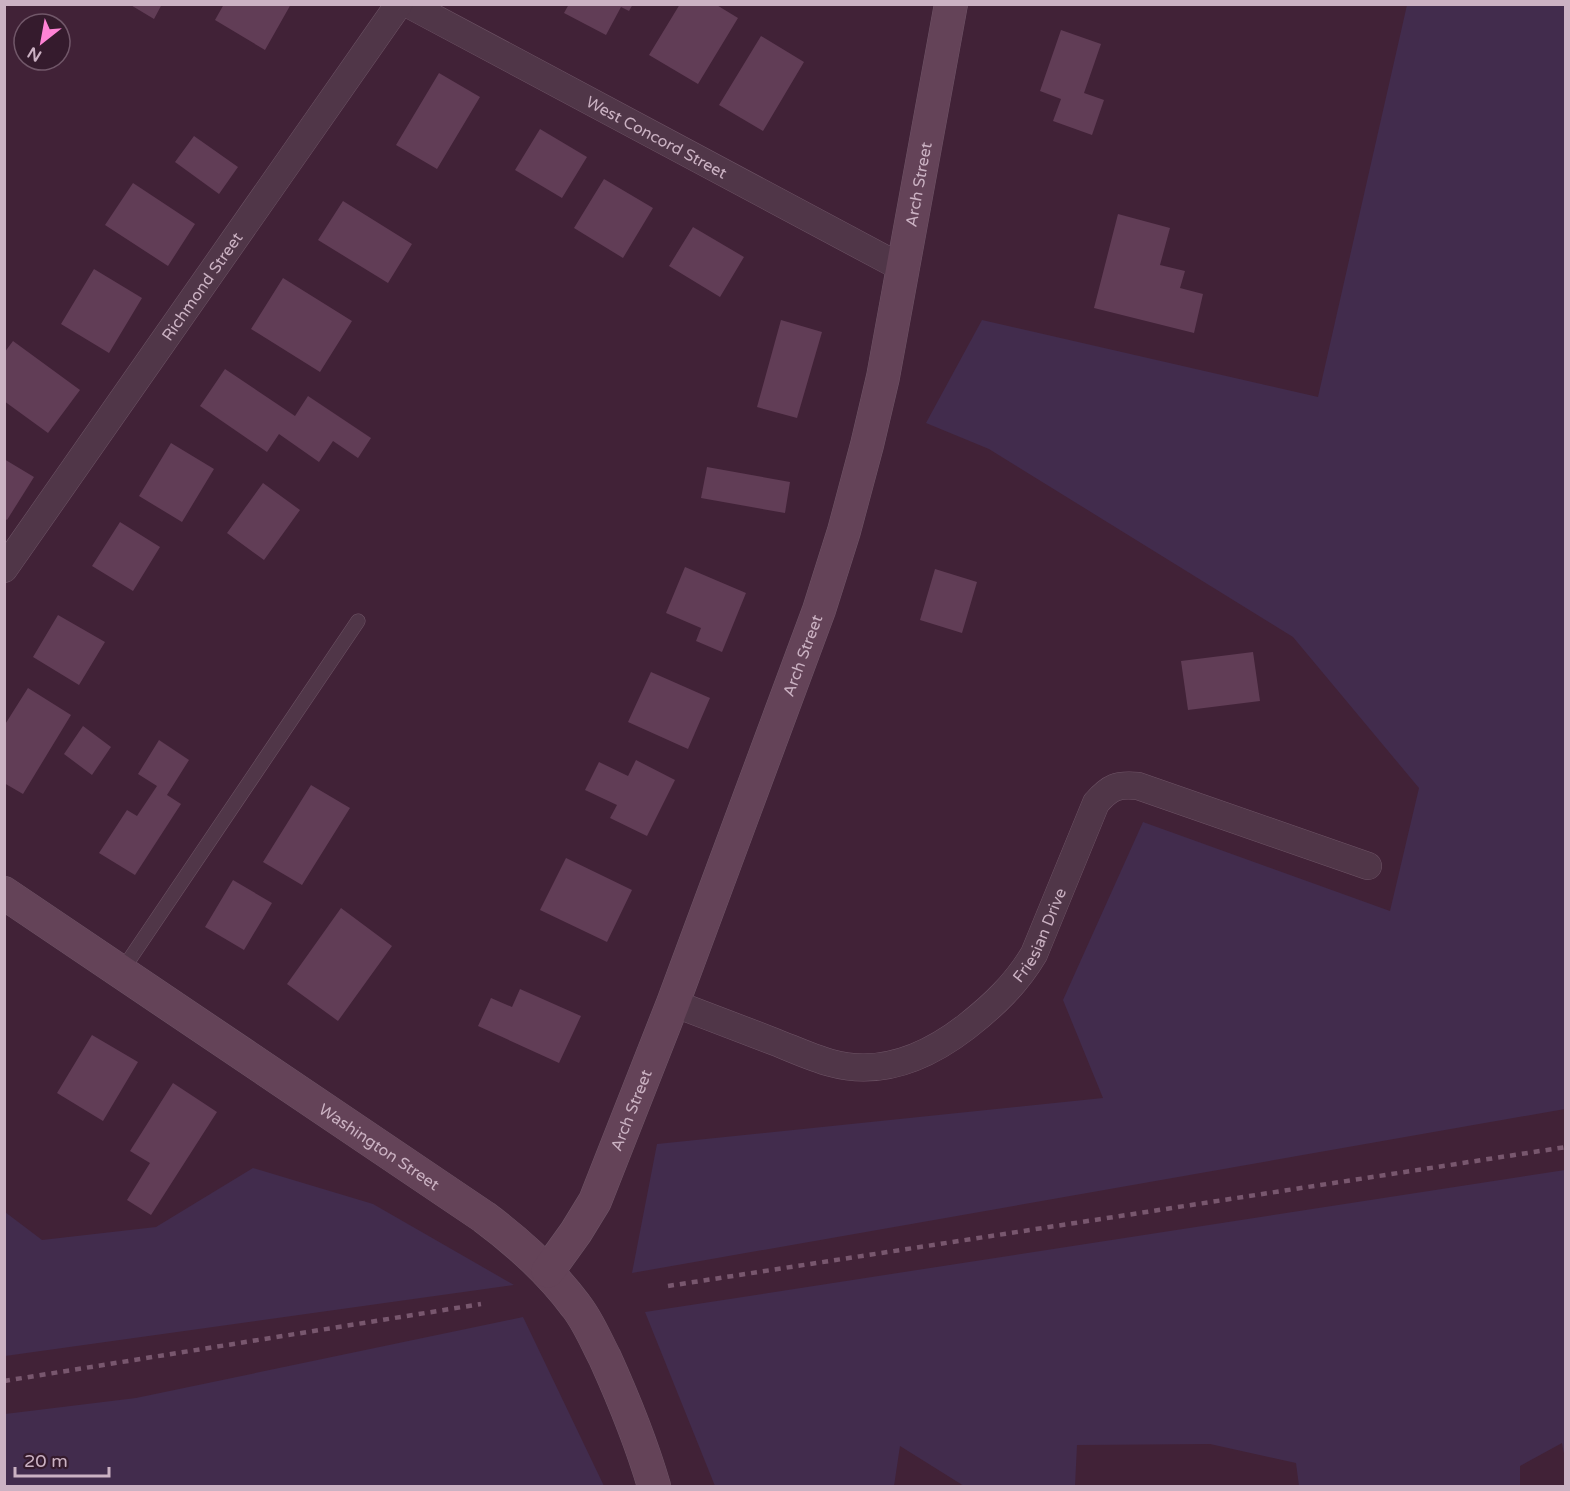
<svg xmlns="http://www.w3.org/2000/svg" width="1570" height="1491" font-family="'Varela Round',sans-serif">
<style>
.green{fill:#422c4d}
.building{fill:#613d56}
.lines{fill:none;stroke-linecap:round;stroke-linejoin:round}
.lane-casing{stroke:#6e5466;stroke-width:15}
.street-casing{stroke:#6e5466;stroke-width:28}
.secondary-casing{stroke:#6e5466;stroke-width:34}
.lane{stroke:#503648;stroke-width:14}
.street{stroke:#503648;stroke-width:27}
.secondary{stroke:#644358;stroke-width:33}
.rail{stroke:#78576e;stroke-width:4.5;stroke-dasharray:6 6;stroke-linecap:butt}
.labels{text-anchor:middle;stroke-width:4.5;stroke-linejoin:round;paint-order:stroke}
.street-label{font-size:16px;fill:#cbb2c3;stroke:#351b2d}
</style>
<rect width="100%" height="100%" fill="#412237"/>
<path class="green" d="M 1407,5 L 1565,5 L 1565,1109 L 632,1273 L 657,1144 L 1103,1098 L 1063,1000 L 1143,822 L 1390,911 L 1419,788 L 1293,637 L 989,449 L 926,423 L 982,320 L 1318,397 Z
M 253,1168 L 373,1204 L 514,1285 L 5,1356 L 5,1212 L 42,1240 L 156,1227 Z
M 1565,1170 L 1565,1459 L 1562,1443 L 1520,1466 L 1520,1486 L 1299,1486 L 1296,1463 L 1210,1444 L 1077,1445 L 1075,1486 L 964,1486 L 900,1446 L 894,1486 L 715,1486 L 645,1312 Z
M 523,1317 L 604,1486 L 5,1486 L 5,1414 L 136,1398 Z"/>
<path class="building" d="M 129,4 L 162,4 L 154,19 Z
M 224,4 L 291,4 L 265,50 L 215,20 Z
M 569,4 L 633,4 L 629,11 L 621,7 L 606,35 L 564,13 Z
M 680,4 L 715,4 L 738,18 L 698,84 L 649,55 Z
M 1061,30 L 1101,44 L 1084,93 L 1104,100 L 1092,135 L 1053,121 L 1061,99 L 1040,91 Z
M 761,36 L 804,62 L 763,131 L 719,105 Z
M 439,73 L 480,97 L 437,169 L 396,145 Z
M 540,129 L 587,157 L 562,198 L 515,170 Z
M 194,136 L 238,167 L 219,194 L 175,162 Z
M 604,179 L 653,208 L 623,258 L 574,228 Z
M 133,183 L 195,224 L 168,266 L 105,225 Z
M 343,201 L 412,244 L 388,283 L 318,240 Z
M 1118,214 L 1170,228 L 1160,265 L 1185,271 L 1180,288 L 1203,294 L 1194,333 L 1094,308 Z
M 693,227 L 744,257 L 720,297 L 669,266 Z
M 94,269 L 142,298 L 109,353 L 61,324 Z
M 283,278 L 352,321 L 320,372 L 251,329 Z
M 781,320 L 822,332 L 797,418 L 757,407 Z
M 13,341 L 80,390 L 48,433 L 4,401 L 4,353 Z
M 225,369 L 295,416 L 308,396 L 371,438 L 358,458 L 333,441 L 319,462 L 279,434 L 267,452 L 200,406 Z
M 171,443 L 214,469 L 182,522 L 139,496 Z
M 4,459 L 34,477 L 7,520 L 4,518 Z
M 707,467 L 790,482 L 785,513 L 701,498 Z
M 263,483 L 300,510 L 264,560 L 227,533 Z
M 120,522 L 160,547 L 133,591 L 92,566 Z
M 685,567 L 746,593 L 722,652 L 696,641 L 701,628 L 666,613 Z
M 935,569 L 977,582 L 962,633 L 920,620 Z
M 58,615 L 105,642 L 79,685 L 33,657 Z
M 1253,652 L 1260,701 L 1188,710 L 1181,661 Z
M 651,672 L 710,698 L 688,749 L 628,722 Z
M 28,688 L 71,715 L 23,794 L 4,783 L 4,726 Z
M 83,726 L 111,747 L 92,775 L 64,754 Z
M 159,740 L 189,760 L 167,795 L 181,804 L 135,875 L 99,853 L 127,810 L 137,816 L 157,786 L 138,774 Z
M 636,760 L 675,780 L 647,836 L 610,818 L 617,805 L 585,790 L 599,762 L 628,776 Z
M 311,785 L 350,808 L 302,885 L 263,862 Z
M 566,858 L 632,890 L 607,942 L 540,910 Z
M 233,880 L 272,903 L 244,950 L 205,927 Z
M 341,908 L 392,946 L 338,1021 L 287,984 Z
M 520,989 L 581,1016 L 559,1063 L 478,1026 L 491,998 L 512,1007 Z
M 92,1035 L 138,1062 L 103,1121 L 57,1093 Z
M 173,1083 L 217,1112 L 151,1215 L 127,1200 L 150,1163 L 130,1151 Z"/>
<g class="lines">
<defs>
<path id="lane" d="M 121,972 L 358,621"/>
<g id="street">
<path id="s1" d="M 408,4 L 904,269"/>
<path id="s2" d="M 4,569 L 399,4"/>
<path id="s3" d="M 673,1003 C 707,1016 741,1029 775,1042 C 793,1049 812,1058 831,1063 C 881,1077 927,1057 966,1027 C 994,1005 1016,984 1034,954 L 1096,803 C 1110,787 1117,784 1138,786 L 1368,866"/>
</g>
<g id="secondary">
<path id="s4" d="M 4,893 L 484,1217 C 519,1243 550,1271 576,1306 C 588,1321 596,1341 605,1358 C 624,1400 641,1442 654,1486"/>
<path id="s5" d="M 548,1271 L 576,1232 L 595,1201 L 673,1003 L 819,610 L 844,531 L 867,445 L 883,377 L 951,4"/>
</g>
</defs>
<use href="#lane" class="lane-casing"/>
<use href="#street" class="street-casing"/>
<use href="#secondary" class="secondary-casing"/>
<use href="#lane" class="lane"/>
<use href="#street" class="street"/>
<use href="#secondary" class="secondary"/>
<path class="rail" d="M 668,1286 L 1566,1147
M 4,1381 L 481,1304"/>
</g>
<g class="labels">
<g class="street-label">
<text dy="6" stroke="none"><textPath href="#s1" startOffset="282">West Concord Street</textPath></text>
<text dy="6" stroke="none"><textPath href="#s5" startOffset="1154">Arch Street</textPath></text>
<text dy="6" stroke="none"><textPath href="#s2" startOffset="345">Richmond Street</textPath></text>
<text dy="6" stroke="none"><textPath href="#s5" startOffset="668">Arch Street</textPath></text>
<text dy="6" stroke="none"><textPath href="#s3" startOffset="434">Friesian Drive</textPath></text>
<text dy="6" stroke="none"><textPath href="#s5" startOffset="182">Arch Street</textPath></text>
<text dy="6" stroke="none"><textPath href="#s4" startOffset="453">Washington Street</textPath></text>
</g>
</g>
<rect width="1570" height="1491" fill="none" stroke="#cbb2c3" stroke-width="12"/>
<g transform="translate(42 42) rotate(211)"><circle r="28" fill="#351b2d" stroke="#715769" stroke-width="1.5"/>
<path d="M0-4.5L10 22L0 15L-10 22Z" fill="#ff83d5"/>
<text y="-9" font-size="16" font-weight="bold" text-anchor="middle" fill="#cbb2c3">N</text>
</g>
<path d="M15 1467v9h94v-9" fill="none" stroke="#cbb2c3" stroke-width="3"/>
<text x="24" y="1467" font-size="18" fill="#cbb2c3" stroke="#351b2d" stroke-width="4.5" paint-order="stroke">20 m</text>
</svg>
